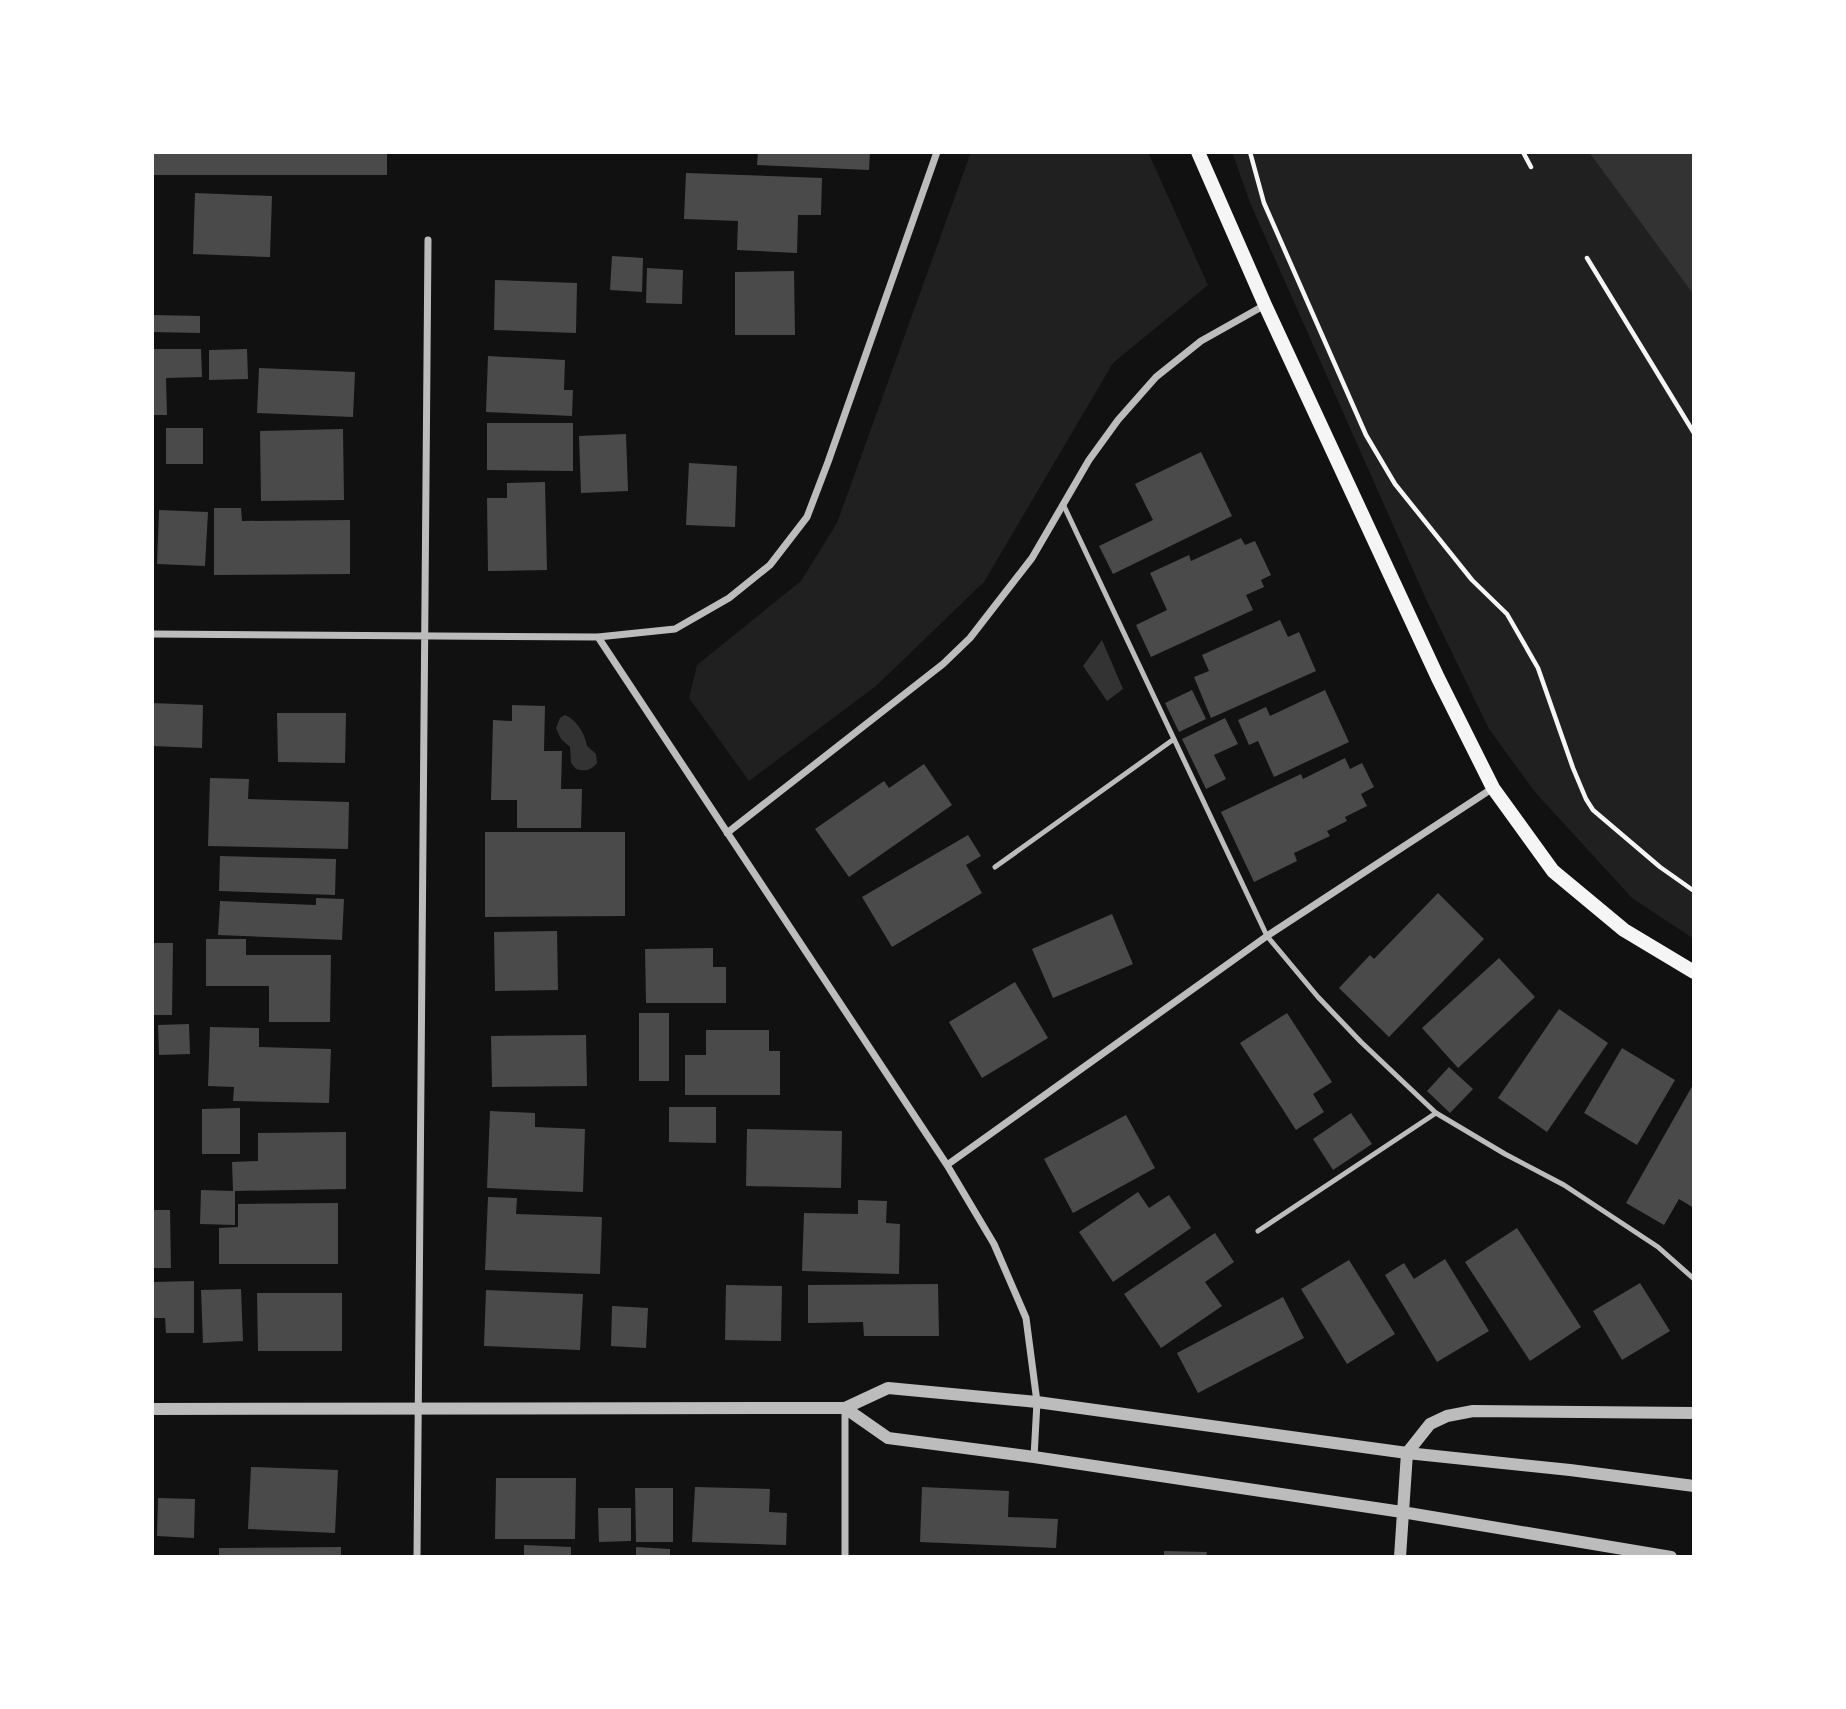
<svg xmlns="http://www.w3.org/2000/svg" width="1846" height="1709" font-family="Signika,sans-serif">
<style>
.green{fill:#202020}
.water{fill:#333}
.building{fill:#4a4a4a}
.lines{fill:none;stroke-linecap:round;stroke-linejoin:round}
.path{stroke:#f5f5f5;stroke-width:4.5}
.service{stroke:#bcbcbc;stroke-width:5}
.minor{stroke:#bcbcbc;stroke-width:7}
.tertiary{stroke:#bcbcbc;stroke-width:12}
.secondary{stroke:#f5f5f5;stroke-width:14}
</style>
<rect width="100%" height="100%" fill="#111"/>
<path class="green" d="M 971,152 L 1148,152 L 1208,285 L 1113,363 L 984,582 L 876,686 L 749,781 L 689,698 L 697,665 L 801,581 L 837,523 Z
M 1232,152 L 1694,152 L 1694,939 L 1632,898 L 1535,792 L 1489,729 L 1426,599 L 1370,473 L 1251,205 Z"/>
<path class="water" d="M 1589,152 L 1694,152 L 1694,295 Z
M 1102,640 L 1123,689 L 1107,701 L 1083,666 Z
M 565,715 C 577,720 585,734 587,746 L 596,754 L 597,763 C 591,770 586,772 576,769 L 571,763 L 570,747 L 561,739 L 556,728 L 560,718 Z"/>
<path class="building" d="M 152,152 L 387,152 L 387,175 L 152,175 Z
M 758,152 L 870,152 L 869,170 L 757,165 Z
M 686,173 L 822,178 L 821,215 L 798,215 L 797,253 L 737,250 L 738,221 L 684,219 Z
M 195,193 L 272,196 L 270,257 L 193,254 Z
M 612,256 L 643,258 L 642,292 L 610,290 Z
M 647,268 L 683,270 L 682,304 L 646,303 Z
M 794,271 L 795,335 L 735,335 L 735,272 Z
M 495,280 L 577,283 L 576,333 L 494,330 Z
M 152,315 L 200,316 L 200,333 L 152,332 Z
M 152,349 L 201,349 L 202,377 L 166,378 L 167,415 L 152,415 Z
M 247,349 L 248,379 L 209,380 L 209,350 Z
M 488,356 L 565,360 L 564,390 L 573,390 L 572,416 L 486,412 Z
M 259,368 L 355,372 L 353,417 L 257,413 Z
M 487,423 L 573,423 L 573,471 L 487,470 Z
M 166,428 L 203,428 L 203,464 L 166,464 Z
M 343,429 L 344,500 L 261,501 L 260,431 Z
M 626,434 L 628,491 L 581,493 L 579,436 Z
M 1201,452 L 1232,516 L 1113,574 L 1099,546 L 1153,520 L 1135,484 Z
M 689,463 L 737,466 L 735,527 L 686,525 Z
M 545,482 L 547,570 L 488,571 L 487,498 L 507,498 L 507,483 Z
M 214,508 L 241,508 L 242,521 L 350,520 L 350,574 L 214,575 Z
M 159,510 L 208,512 L 205,566 L 157,564 Z
M 1241,538 L 1245,545 L 1255,541 L 1271,575 L 1261,580 L 1264,587 L 1246,595 L 1253,610 L 1151,657 L 1136,625 L 1167,610 L 1150,573 L 1189,555 L 1191,561 Z
M 1280,620 L 1288,637 L 1299,632 L 1316,671 L 1211,718 L 1194,677 L 1209,671 L 1202,655 Z
M 1192,690 L 1206,719 L 1179,732 L 1165,703 Z
M 1325,690 L 1349,742 L 1274,777 L 1258,741 L 1249,745 L 1238,720 L 1266,707 L 1270,716 Z
M 152,703 L 203,705 L 202,748 L 152,746 Z
M 512,705 L 545,706 L 544,751 L 562,751 L 561,789 L 582,789 L 581,828 L 517,828 L 517,800 L 491,800 L 493,720 L 512,721 Z
M 277,713 L 346,713 L 345,763 L 278,762 Z
M 1225,718 L 1238,744 L 1214,755 L 1226,779 L 1206,789 L 1182,739 Z
M 1345,758 L 1350,769 L 1362,763 L 1374,787 L 1361,794 L 1367,806 L 1345,817 L 1347,821 L 1327,831 L 1330,836 L 1294,853 L 1297,861 L 1254,882 L 1221,812 L 1301,774 L 1303,779 Z
M 924,764 L 952,805 L 849,877 L 815,829 L 884,781 L 889,788 Z
M 210,778 L 249,779 L 248,799 L 349,802 L 348,849 L 208,846 Z
M 485,832 L 625,832 L 625,916 L 485,917 Z
M 968,835 L 981,856 L 966,865 L 982,893 L 892,947 L 862,897 Z
M 220,856 L 336,859 L 335,895 L 219,891 Z
M 1438,893 L 1484,939 L 1389,1037 L 1339,988 L 1370,955 L 1374,959 Z
M 316,898 L 344,899 L 342,940 L 218,935 L 220,901 L 316,905 Z
M 1112,914 L 1133,964 L 1053,998 L 1032,949 Z
M 557,931 L 558,990 L 495,991 L 494,932 Z
M 206,939 L 246,939 L 246,955 L 331,955 L 330,1022 L 269,1022 L 269,986 L 206,986 Z
M 152,943 L 173,943 L 172,1015 L 152,1015 Z
M 713,948 L 713,967 L 726,967 L 726,1003 L 646,1003 L 645,949 Z
M 1499,958 L 1535,997 L 1458,1068 L 1422,1028 Z
M 1015,982 L 1048,1038 L 982,1078 L 949,1022 Z
M 1559,1009 L 1608,1043 L 1547,1132 L 1498,1098 Z
M 639,1013 L 669,1013 L 669,1081 L 639,1081 Z
M 1287,1013 L 1332,1082 L 1313,1094 L 1324,1112 L 1296,1130 L 1240,1043 Z
M 189,1024 L 190,1054 L 159,1055 L 158,1025 Z
M 210,1027 L 259,1028 L 259,1047 L 331,1049 L 329,1103 L 233,1101 L 234,1087 L 208,1086 Z
M 706,1030 L 769,1030 L 769,1051 L 780,1051 L 780,1095 L 685,1095 L 685,1055 L 706,1055 Z
M 586,1035 L 587,1086 L 492,1087 L 491,1036 Z
M 1622,1048 L 1675,1080 L 1637,1145 L 1584,1113 Z
M 1449,1067 L 1473,1089 L 1450,1113 L 1427,1091 Z
M 1694,1083 L 1694,1208 L 1679,1199 L 1664,1225 L 1626,1203 Z
M 669,1107 L 716,1107 L 716,1143 L 669,1142 Z
M 240,1108 L 240,1154 L 202,1154 L 202,1109 Z
M 490,1111 L 535,1113 L 535,1127 L 585,1129 L 583,1192 L 487,1188 Z
M 1351,1113 L 1372,1144 L 1333,1170 L 1313,1139 Z
M 1126,1115 L 1155,1168 L 1073,1213 L 1044,1159 Z
M 747,1129 L 842,1131 L 841,1188 L 746,1186 Z
M 346,1132 L 346,1189 L 235,1191 L 235,1225 L 200,1224 L 201,1190 L 233,1191 L 232,1162 L 258,1161 L 258,1133 Z
M 1138,1192 L 1149,1208 L 1169,1195 L 1191,1228 L 1113,1282 L 1079,1232 Z
M 488,1197 L 517,1198 L 516,1214 L 602,1217 L 600,1274 L 485,1270 Z
M 858,1200 L 887,1201 L 886,1223 L 900,1224 L 899,1274 L 802,1271 L 804,1213 L 858,1214 Z
M 338,1203 L 338,1264 L 219,1264 L 219,1228 L 238,1227 L 238,1204 Z
M 152,1210 L 170,1210 L 171,1268 L 152,1268 Z
M 1517,1228 L 1581,1327 L 1530,1361 L 1465,1262 Z
M 1215,1233 L 1234,1262 L 1205,1282 L 1222,1306 L 1161,1348 L 1124,1294 Z
M 1445,1259 L 1489,1331 L 1437,1362 L 1385,1275 L 1404,1263 L 1414,1279 Z
M 1349,1260 L 1395,1334 L 1347,1364 L 1301,1289 Z
M 194,1281 L 194,1333 L 166,1333 L 165,1318 L 152,1318 L 152,1282 Z
M 1640,1283 L 1670,1331 L 1622,1360 L 1593,1311 Z
M 938,1284 L 939,1336 L 864,1336 L 863,1322 L 808,1323 L 808,1285 Z
M 726,1285 L 782,1286 L 781,1341 L 725,1340 Z
M 241,1289 L 243,1341 L 203,1343 L 201,1290 Z
M 486,1290 L 583,1294 L 580,1350 L 484,1346 Z
M 257,1293 L 342,1293 L 342,1351 L 258,1351 Z
M 1283,1297 L 1304,1338 L 1198,1393 L 1177,1353 Z
M 612,1306 L 648,1308 L 646,1348 L 611,1346 Z
M 251,1467 L 338,1470 L 335,1533 L 248,1529 Z
M 496,1478 L 576,1478 L 575,1539 L 495,1539 Z
M 695,1487 L 770,1489 L 769,1512 L 787,1513 L 786,1545 L 692,1542 Z
M 922,1487 L 1009,1491 L 1008,1517 L 1058,1519 L 1056,1548 L 920,1542 Z
M 635,1488 L 673,1488 L 673,1542 L 636,1542 Z
M 158,1498 L 195,1499 L 194,1538 L 157,1536 Z
M 598,1508 L 631,1508 L 631,1541 L 599,1542 Z
M 524,1545 L 571,1547 L 571,1557 L 524,1557 Z
M 341,1547 L 341,1557 L 219,1557 L 219,1548 Z
M 636,1547 L 670,1549 L 670,1557 L 636,1557 Z
M 1164,1551 L 1207,1552 L 1206,1557 L 1164,1557 Z"/>
<g class="lines">
<path class="path" d="M 1250,152 L 1264,203 L 1366,435 L 1395,484 L 1472,580 L 1507,614 L 1538,668 L 1573,768 L 1586,799 L 1593,810 L 1660,867 L 1694,891
M 1523,152 L 1531,167
M 1587,258 L 1694,433"/>
<path class="service" d="M 1063,504 L 1267,936 L 1318,997 L 1361,1042 L 1436,1113 L 1505,1154 L 1564,1185 L 1658,1247 L 1694,1279
M 995,867 L 1174,739
M 1258,1231 L 1436,1113"/>
<path class="minor" d="M 152,634 L 598,637 L 675,629 L 729,598 L 770,565 L 807,517 L 828,462 L 937,152
M 598,637 L 947,1165 L 994,1244 L 1026,1318 L 1037,1402 L 1034,1457
M 727,833 L 943,664 L 970,638 L 1032,558 L 1089,460 L 1118,420 L 1156,377 L 1201,341 L 1265,305
M 947,1165 L 1267,936 L 1493,788
M 845,1409 L 845,1557
M 417,1557 L 428,240"/>
<path class="tertiary" d="M 845,1408 L 888,1438 L 1034,1457 L 1402,1512 L 1671,1557
M 152,1409 L 845,1408 L 888,1388 L 1037,1402 L 1407,1453 L 1570,1470 L 1694,1486
M 1407,1453 L 1430,1424 L 1447,1416 L 1473,1411 L 1694,1413
M 1400,1557 L 1407,1453"/>
<path class="secondary" d="M 1198,152 L 1265,305 L 1438,678 L 1493,788 L 1553,871 L 1624,930 L 1694,972"/>
</g>
<rect width="1846" height="1709" fill="none" stroke="#ffffff" stroke-width="308"/>
</svg>
